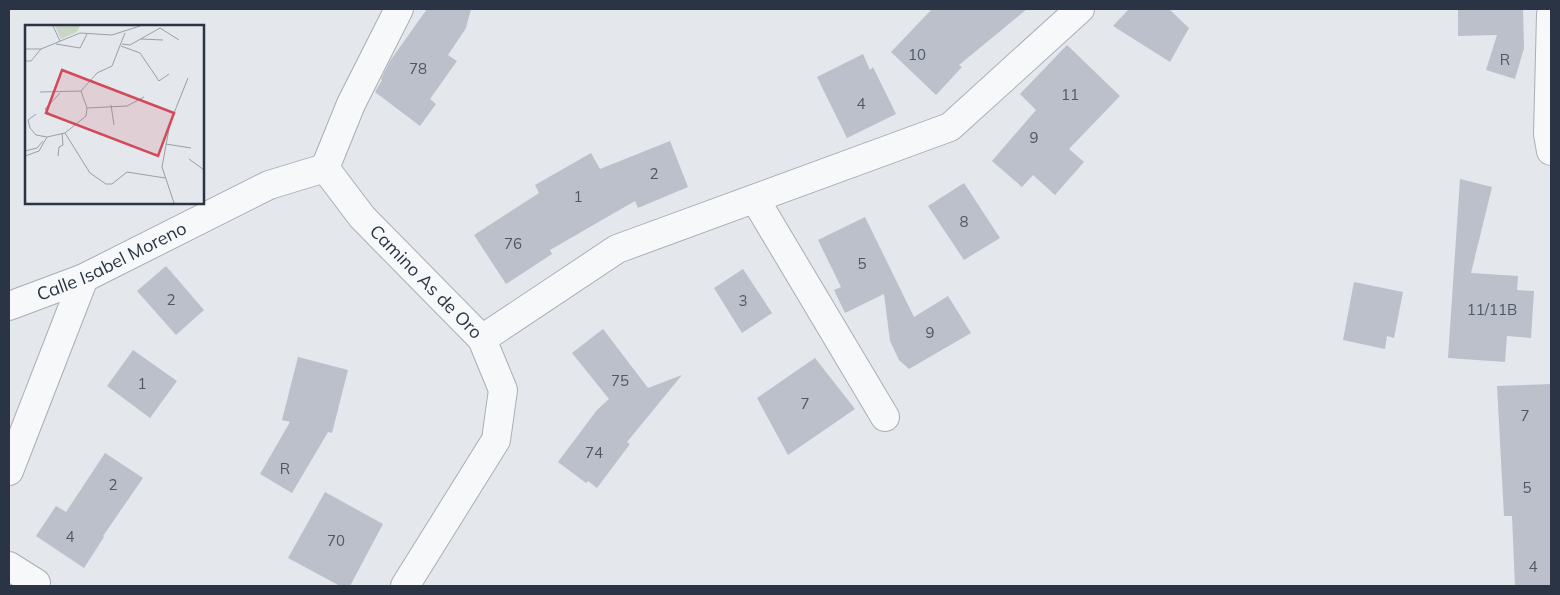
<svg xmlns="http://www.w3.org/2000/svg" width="1560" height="595" font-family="Mulish,sans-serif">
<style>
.building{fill:#bbc0ca}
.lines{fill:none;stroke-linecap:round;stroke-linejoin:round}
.minor-casing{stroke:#a9aeb7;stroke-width:30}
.minor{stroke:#f7f8fa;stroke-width:28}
.labels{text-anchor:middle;stroke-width:5;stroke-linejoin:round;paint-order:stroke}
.number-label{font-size:15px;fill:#4f5766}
.street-label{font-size:18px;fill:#2b3445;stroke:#f4f6f9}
.inset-road{fill:none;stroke:#9a9fa9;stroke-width:1}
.view{fill:#d1495b;fill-opacity:0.15;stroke:#d1495b;stroke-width:2.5}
.inset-edge{fill:none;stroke:#2b3445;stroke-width:2.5}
</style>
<rect width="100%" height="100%" fill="#e4e7ec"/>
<path class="building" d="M 427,9 L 471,9 L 466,28 L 448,55 L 457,61 L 430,99 L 436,104 L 420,126 L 375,92 L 382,80 L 381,79 L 390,61 Z
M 932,9 L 1027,9 L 959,65 L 962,67 L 936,95 L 891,52 Z
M 1129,9 L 1169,9 L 1189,28 L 1170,62 L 1113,26 Z
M 1458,9 L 1523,9 L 1524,48 L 1515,79 L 1486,70 L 1497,35 L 1458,36 Z
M 1067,45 L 1120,96 L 1069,149 L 1084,162 L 1055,195 L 1033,175 L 1022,187 L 992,161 L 1036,110 L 1020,94 Z
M 863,54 L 870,70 L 873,67 L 896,114 L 847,138 L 817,77 Z
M 670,141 L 688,187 L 638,208 L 635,201 L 550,250 L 552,254 L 506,284 L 474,235 L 539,193 L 535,185 L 591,153 L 600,169 Z
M 1460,179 L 1492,187 L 1471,273 L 1518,276 L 1517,290 L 1534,291 L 1531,338 L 1507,336 L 1505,362 L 1448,358 Z
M 964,183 L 1000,238 L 964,260 L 928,206 Z
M 865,217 L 914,317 L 948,296 L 971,333 L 909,369 L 899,360 L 890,341 L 884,294 L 845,313 L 834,290 L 841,287 L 818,240 Z
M 166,266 L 204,310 L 176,335 L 137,291 Z
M 743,269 L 772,313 L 742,333 L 714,288 Z
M 1354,282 L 1403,292 L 1394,338 L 1387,336 L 1385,349 L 1343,340 Z
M 603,329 L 648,388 L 682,375 L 627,442 L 630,444 L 597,488 L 588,481 L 586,483 L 558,462 L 597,410 L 609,399 L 572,353 Z
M 133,350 L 177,381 L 150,418 L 107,386 Z
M 298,357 L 348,370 L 332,433 L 328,432 L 292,493 L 260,474 L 290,422 L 282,420 Z
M 815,358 L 855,409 L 788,455 L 757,398 Z
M 1551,384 L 1551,586 L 1515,586 L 1512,516 L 1504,516 L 1497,386 Z
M 105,453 L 143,478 L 103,536 L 104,537 L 84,568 L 36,536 L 56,506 L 66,512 Z
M 325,492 L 383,524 L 350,586 L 340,586 L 288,558 Z"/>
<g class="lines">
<defs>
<g id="minor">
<path id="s1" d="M 399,9 L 351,104 L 325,168 L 362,217 L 482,339 L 503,390 L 496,440 L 405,586"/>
<path d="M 1551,15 L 1548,134 L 1551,151"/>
<path d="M 755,199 L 885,417"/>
<path id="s2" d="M 9,306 L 84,278 L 269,185 L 325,168"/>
<path d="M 482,339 L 617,249 L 950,127 L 1080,9"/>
<path d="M 9,471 L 84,278"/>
<path d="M 9,566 L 36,583"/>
</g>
</defs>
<use href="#minor" class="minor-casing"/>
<use href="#minor" class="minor"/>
</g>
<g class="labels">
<g class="number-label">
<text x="917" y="60">10</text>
<text x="1505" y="65">R</text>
<text x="418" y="74">78</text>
<text x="1070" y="100">11</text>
<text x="861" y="109">4</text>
<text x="1034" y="143">9</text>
<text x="654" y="179">2</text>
<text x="578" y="202">1</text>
<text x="964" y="227">8</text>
<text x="513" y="249">76</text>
<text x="862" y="269">5</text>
<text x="171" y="305">2</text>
<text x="743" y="306">3</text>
<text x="1492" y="315">11/11B</text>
<text x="930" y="338">9</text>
<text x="620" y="386">75</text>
<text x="142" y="389">1</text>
<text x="805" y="409">7</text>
<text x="1525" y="421">7</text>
<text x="594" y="458">74</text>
<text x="285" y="474">R</text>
<text x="113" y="490">2</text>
<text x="1527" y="493">5</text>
<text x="70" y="542">4</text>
<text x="336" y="546">70</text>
<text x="1533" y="572">4</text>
</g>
<g class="street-label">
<text dy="6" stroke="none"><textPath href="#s2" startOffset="112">Calle Isabel Moreno</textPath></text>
<text dy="6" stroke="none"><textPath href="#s1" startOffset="328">Camino As de Oro</textPath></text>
</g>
</g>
<g transform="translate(25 25)">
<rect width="179" height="179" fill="#e4e7ec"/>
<path d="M 30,1 L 55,1 L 52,7 L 36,14 Z" fill="#c9d6c5"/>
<path class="inset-road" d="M 28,1 L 35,16M 116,14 L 138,15M 31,19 L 55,23 L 62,9M 97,19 L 105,20 L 135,3 L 154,15M 96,21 L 115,28 L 134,56 L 144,49M 0,24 L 16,24M 0,36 L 6,36 L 16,24 L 55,8 L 87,10 L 115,1M 15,67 L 56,66M 86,80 L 89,100M 62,83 L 102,81 L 119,72M 24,88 L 20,84 L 35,68M 11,89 L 3,95 L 5,103 L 11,110 L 22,112M 40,108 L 65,148 L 81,159 L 87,159 L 102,147 L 140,153M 141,119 L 166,123M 0,126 L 12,123 L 18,116M 0,131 L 14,126 L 22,112 L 40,108 L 61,91 L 62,83 L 56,66 L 72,48 L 87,41 L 100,8M 33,131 L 34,122 L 38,120 L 37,108M 164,134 L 179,145M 149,178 L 137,142 L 145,98 L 163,53"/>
<path class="view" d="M 37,45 L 149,88 L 133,131 L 21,88 Z"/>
<rect width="179" height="179" class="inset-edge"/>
</g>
<rect width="1560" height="595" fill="none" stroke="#2b3445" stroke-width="20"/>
</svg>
